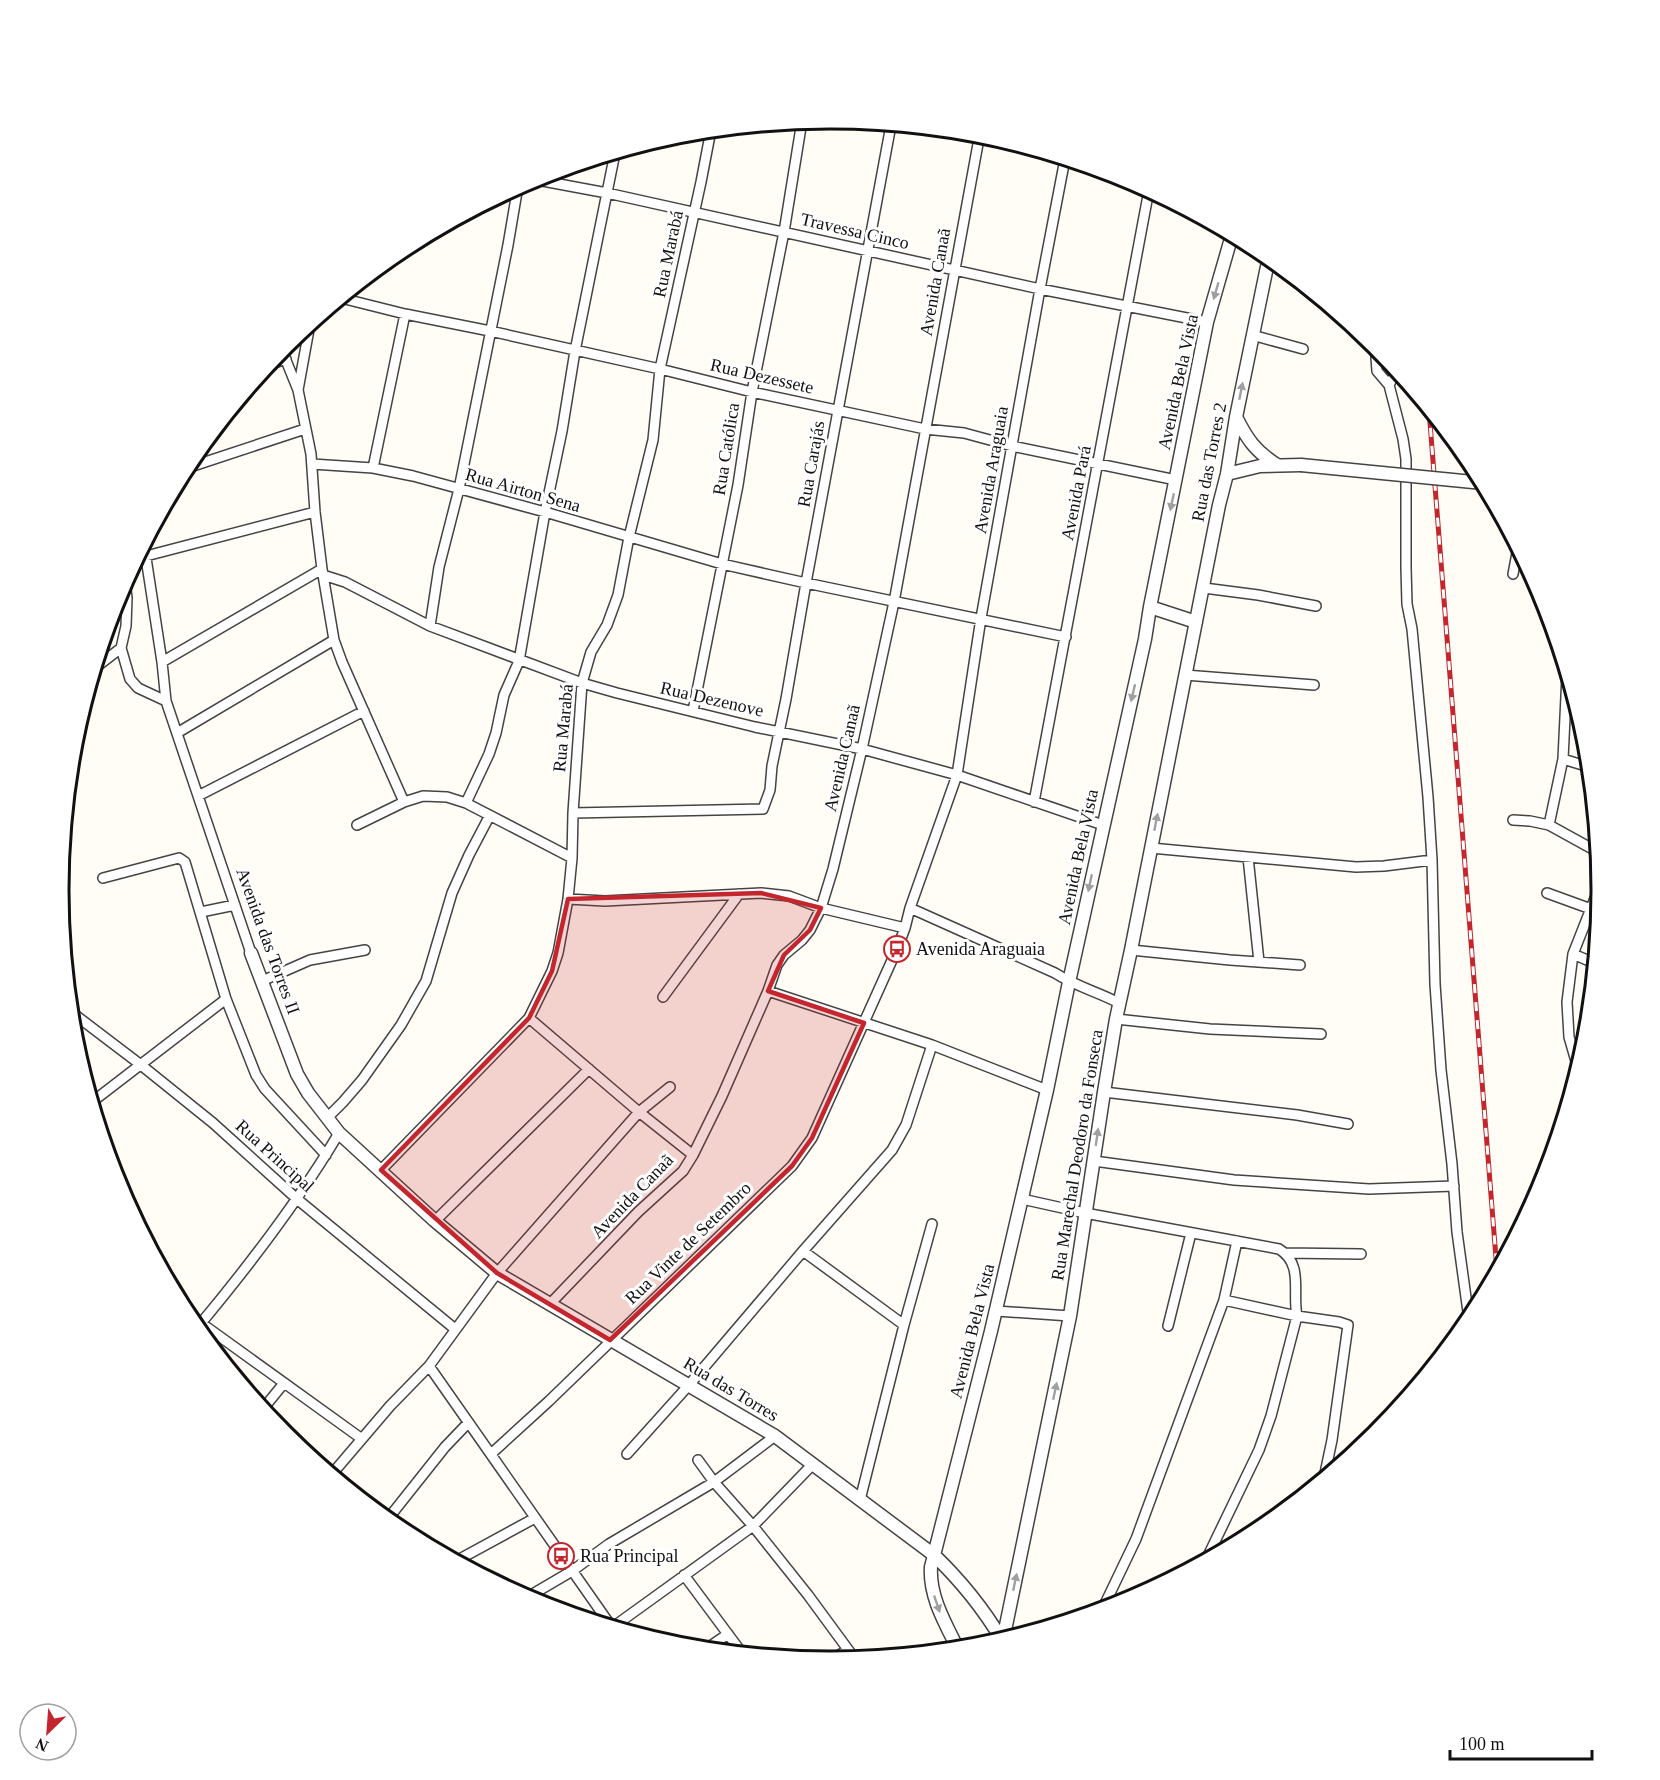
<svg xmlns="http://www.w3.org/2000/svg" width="1660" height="1780" font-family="'Times New Roman',serif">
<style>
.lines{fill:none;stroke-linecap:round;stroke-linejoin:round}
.minor-casing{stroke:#444;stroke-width:12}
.tertiary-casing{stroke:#444;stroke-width:15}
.minor{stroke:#fff;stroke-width:9}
.tertiary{stroke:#fff;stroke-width:12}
.rail-casing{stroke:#c4262e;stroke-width:5}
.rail{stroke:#fff;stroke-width:3;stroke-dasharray:9;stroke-linecap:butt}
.tertiary-bridge-casing{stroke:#444;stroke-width:15;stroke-linecap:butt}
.tertiary-bridge{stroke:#fff;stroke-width:12}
.oneway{fill:#a0a0a0}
.marked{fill:#c4262e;fill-opacity:0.2;stroke:#c4262e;stroke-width:4.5;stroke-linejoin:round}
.labels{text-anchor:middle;stroke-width:6;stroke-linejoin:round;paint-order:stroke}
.street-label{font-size:18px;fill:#111;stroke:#fff}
.poi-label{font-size:18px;fill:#111;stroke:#fff;text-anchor:start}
.rim{fill:none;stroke:#111;stroke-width:3}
</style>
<rect width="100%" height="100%" fill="#fffdf5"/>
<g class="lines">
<defs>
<path id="minor" d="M 532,179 L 607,193 L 1040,289 L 1207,322
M 341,298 L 405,314 L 490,331 L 660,369 L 752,392 L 925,429 L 964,433 L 1012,446 L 1176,480
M 1252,335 L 1303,349
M 1375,344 L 1377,371 L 1389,385
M 281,348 L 298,390 L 311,454 L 315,512 L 322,569 L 334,640 L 342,662 L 404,802
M 268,365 L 286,359
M 1397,370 L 1389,385 L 1403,439 L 1406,459 L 1406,568 L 1407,604 L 1412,629 L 1428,797 L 1432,860 L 1435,984 L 1441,1070 L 1452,1164 L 1457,1232 L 1468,1312 L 1466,1325
M 298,390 L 310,324
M 312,464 L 373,468 L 413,476 L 545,512 L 722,564 L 806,583 L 1066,637
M 373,468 L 405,314
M 184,469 L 305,429
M 144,545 L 162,662 L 166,701 L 251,953
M 146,556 L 315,512
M 1513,574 L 1518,548
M 323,575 L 345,582 L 430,626 L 582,683 L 617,693 L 755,727 L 862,749 L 957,775 L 1103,825
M 125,581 L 127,598 L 126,626 L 121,648 L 130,679 L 138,688 L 166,701
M 1204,588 L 1258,595 L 1316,606
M 430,626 L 439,567 L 459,489 L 508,245 L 518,186
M 162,662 L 322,569
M 95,668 L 121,648
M 1185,675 L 1314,685
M 693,711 L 738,485 L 752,392 L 784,232 L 802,121
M 177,733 L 334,640
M 1563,759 L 1589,767
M 198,796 L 364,711
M 1034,802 L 1149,190
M 466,803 L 489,754 L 496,733 L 504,695 L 519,661 L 545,512 L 562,431 L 575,351 L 615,153
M 573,813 L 763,809 L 770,790 L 772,766 L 786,699 L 806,583 L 891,125
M 1513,820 L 1530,821 L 1549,825 L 1598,852
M 357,825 L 404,802 L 423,796 L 447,797 L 466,803 L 572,858
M 1549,825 L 1563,759 L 1567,675
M 1151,848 L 1356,867 L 1384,866 L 1432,860
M 1248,857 L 1259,962
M 103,878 L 179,858 L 185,862 L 226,999 L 256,1075 L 265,1089 L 326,1155
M 1547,893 L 1591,909
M 568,899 L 605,901 L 761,893 L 789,896 L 821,908 L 905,928
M 910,908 L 1055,973 C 1075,986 1098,992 1119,1003
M 201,912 L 235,905
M 1131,950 L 1230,960 L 1300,965
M 1573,954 L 1594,963
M 262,981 L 310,960 L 365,950
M 768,991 L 932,1045 L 1047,1090
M 663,997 L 739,894
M 70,1011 L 141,1065 L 213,1123 L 297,1199 L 455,1329
M 529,1018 L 639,1112 L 693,1155
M 1116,1019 L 1210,1029 L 1321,1034
M 1578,1068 L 1569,1037 L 1567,1002 L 1573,954 L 1601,883
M 1104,1092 L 1297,1115 L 1348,1124
M 92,1102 L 226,999
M 327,1118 L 343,1102 L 362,1080 L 401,1025 L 426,981 L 452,893 L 469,855 L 489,817
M 1094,1161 L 1234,1180 L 1369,1189 L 1454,1186
M 381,1170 L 529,1018 L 552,971 L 558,953 L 568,899 L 572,858 L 573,813 L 582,683 L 591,652 L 607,625 L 618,595 L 629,537 L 653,440 L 660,369 L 701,182 L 711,130
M 1022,1199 L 1085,1213 L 1279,1249 C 1304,1264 1292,1293 1297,1316 L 1271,1416 L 1259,1450 L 1206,1560
M 435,1221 L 589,1069
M 803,1251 L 904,1325
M 1285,1253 L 1361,1254
M 1224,1300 L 1297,1316 L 1339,1322 L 1348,1325 L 1332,1440 L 1324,1478
M 549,1305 L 638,1212 L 683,1171 L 693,1155 L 722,1096 L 768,991 L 777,965 L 784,955 L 802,940 L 810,930 L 821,908 L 833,869 L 862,749 L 894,602 L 980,133
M 183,1309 L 201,1323 L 362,1439
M 996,1311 L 1070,1316
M 1168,1326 L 1191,1233
M 197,1328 C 248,1267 298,1202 339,1133
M 429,1366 L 611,1626
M 263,1409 L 284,1383
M 491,1454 L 549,1401 L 792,1166 L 812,1138 L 897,949 L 905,928 L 910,908 L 957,775 L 981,618 L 1040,289 L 1065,159
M 627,1454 L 689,1385 L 803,1251 L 892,1150 L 906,1125 L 932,1045
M 698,1460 L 714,1482 L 753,1526 L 808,1595 L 855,1659
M 332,1474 L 390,1406 L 429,1366 L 497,1273 L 639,1112 L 670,1087
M 860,1500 L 904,1325 L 932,1224
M 387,1520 L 445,1447 L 468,1423
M 456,1561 L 535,1518
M 684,1575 L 742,1653
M 526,1598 L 572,1571 L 609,1544 L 714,1482 L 775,1436
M 1102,1610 L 1136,1539 L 1224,1300 L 1237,1241
M 613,1627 L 753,1526 L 813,1464
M 706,1649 L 728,1634
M 828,1661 L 848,1650"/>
<path id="tertiary" d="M 1236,417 C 1247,439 1255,451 1277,465
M 1227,474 L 1260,466 L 1301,465
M 1150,607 L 1196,622
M 251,953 L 297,1074 L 308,1093 L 339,1133 L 435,1221 L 497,1273 L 775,1436 L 934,1555 C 961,1581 983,1608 1002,1640
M 1003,1640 L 1070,1316 L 1104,1092 L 1116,1019 L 1131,950 L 1219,505 L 1227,474 L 1236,417 L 1269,257
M 958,1649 C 945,1623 929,1596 931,1567 L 991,1331 L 1047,1090 L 1069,982 L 1145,639 L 1150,607 L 1207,322 L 1232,235"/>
</defs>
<use href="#minor" class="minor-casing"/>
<use href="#tertiary" class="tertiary-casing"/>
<use href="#minor" class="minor"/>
<use href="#tertiary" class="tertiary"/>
<defs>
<path id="rail" d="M 1429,410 L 1497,1271"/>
</defs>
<use href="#rail" class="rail-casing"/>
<use href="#rail" class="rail"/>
<defs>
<path id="tertiary-bridge" d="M 1301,465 L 1483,483"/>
</defs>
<use href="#tertiary-bridge" class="tertiary-bridge-casing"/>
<use href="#tertiary-bridge" class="tertiary-bridge"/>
</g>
<defs><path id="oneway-solid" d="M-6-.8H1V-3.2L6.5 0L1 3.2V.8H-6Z" transform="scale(1.5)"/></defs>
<g class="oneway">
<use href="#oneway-solid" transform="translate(1216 291) rotate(106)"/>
<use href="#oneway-solid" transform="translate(1241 391) rotate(-79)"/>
<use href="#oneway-solid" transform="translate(1172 502) rotate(102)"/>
<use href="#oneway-solid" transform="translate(1133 693) rotate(103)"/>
<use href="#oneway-solid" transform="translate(1156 822) rotate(-79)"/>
<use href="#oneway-solid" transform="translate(1090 883) rotate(102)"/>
<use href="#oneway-solid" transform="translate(1097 1137) rotate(-82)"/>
<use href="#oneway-solid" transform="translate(1055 1391) rotate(-78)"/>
<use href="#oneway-solid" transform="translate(1015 1582) rotate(-78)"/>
<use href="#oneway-solid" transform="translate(937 1604) rotate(71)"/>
</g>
<path class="marked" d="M 761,893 L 821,908 L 810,930 L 784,955 L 768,991 L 864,1023 L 812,1138 L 792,1166 L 610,1340 L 497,1273 L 381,1170 L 529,1018 L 552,971 L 568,899 Z"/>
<defs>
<symbol id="bus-ring" viewBox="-11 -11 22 22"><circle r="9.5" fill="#fff" stroke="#c4262e" stroke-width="1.5"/><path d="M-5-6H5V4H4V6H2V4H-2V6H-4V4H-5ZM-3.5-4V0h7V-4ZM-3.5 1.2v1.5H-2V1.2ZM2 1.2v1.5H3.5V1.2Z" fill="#c4262e"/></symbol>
</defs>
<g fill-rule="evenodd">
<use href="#bus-ring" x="882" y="934" width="30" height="30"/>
<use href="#bus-ring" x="546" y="1541" width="30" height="30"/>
</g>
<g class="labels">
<g class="street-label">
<text transform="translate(855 231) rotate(13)" y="6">Travessa Cinco</text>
<text transform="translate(668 254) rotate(-78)" y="6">Rua Marabá</text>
<text transform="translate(935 282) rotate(-80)" y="6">Avenida Canaã</text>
<text transform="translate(762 376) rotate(13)" y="6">Rua Dezessete</text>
<text transform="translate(1178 382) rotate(-78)" y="6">Avenida Bela Vista</text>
<text transform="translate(726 449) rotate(-81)" y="6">Rua Católica</text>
<text transform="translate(1209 462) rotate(-79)" y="6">Rua das Torres 2</text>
<text transform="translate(811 464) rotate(-80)" y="6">Rua Carajás</text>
<text transform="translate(991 470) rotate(-80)" y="6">Avenida Araguaia</text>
<text transform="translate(523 490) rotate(16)" y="6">Rua Airton Sena</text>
<text transform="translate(1076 493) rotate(-79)" y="6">Avenida Pará</text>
<text transform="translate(712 699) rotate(13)" y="6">Rua Dezenove</text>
<text transform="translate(563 728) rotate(-85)" y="6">Rua Marabá</text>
<text transform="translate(842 758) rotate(-77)" y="6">Avenida Canaã</text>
<text transform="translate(1078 857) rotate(-78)" y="6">Avenida Bela Vista</text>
<text transform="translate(268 941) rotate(70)" y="6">Avenida das Torres II</text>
<text transform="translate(1077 1155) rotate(-81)" y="6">Rua Marechal Deodoro da Fonseca</text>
<text transform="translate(275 1156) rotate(42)" y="6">Rua Principal</text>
<text transform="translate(632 1196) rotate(-46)" y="6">Avenida Canaã</text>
<text transform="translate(688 1243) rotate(-44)" y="6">Rua Vinte de Setembro</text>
<text transform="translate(972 1331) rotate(-76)" y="6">Avenida Bela Vista</text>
<text transform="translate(731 1389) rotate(31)" y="6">Rua das Torres</text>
</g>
<g class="poi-label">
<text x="916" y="955">Avenida Araguaia</text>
<text x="580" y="1562">Rua Principal</text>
</g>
</g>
<path d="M0 0H1660V1780H0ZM69 890a761 761 0 1 1 1522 0a761 761 0 1 1-1522 0Z" fill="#fff" fill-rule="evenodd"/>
<path class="rim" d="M69 890a761 761 0 1 1 1522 0a761 761 0 1 1-1522 0Z"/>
<g transform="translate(48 1732) rotate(205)"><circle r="28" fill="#ffffff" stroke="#a0a0a0" stroke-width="1.5"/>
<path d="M0-4.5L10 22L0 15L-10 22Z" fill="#c4262e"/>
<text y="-9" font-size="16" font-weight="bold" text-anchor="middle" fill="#111111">N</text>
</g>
<path d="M1450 1750v9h142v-9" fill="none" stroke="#111111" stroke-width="3"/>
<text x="1459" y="1750" font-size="18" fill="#111111" stroke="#ffffff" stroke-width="4.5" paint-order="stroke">100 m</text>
</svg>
